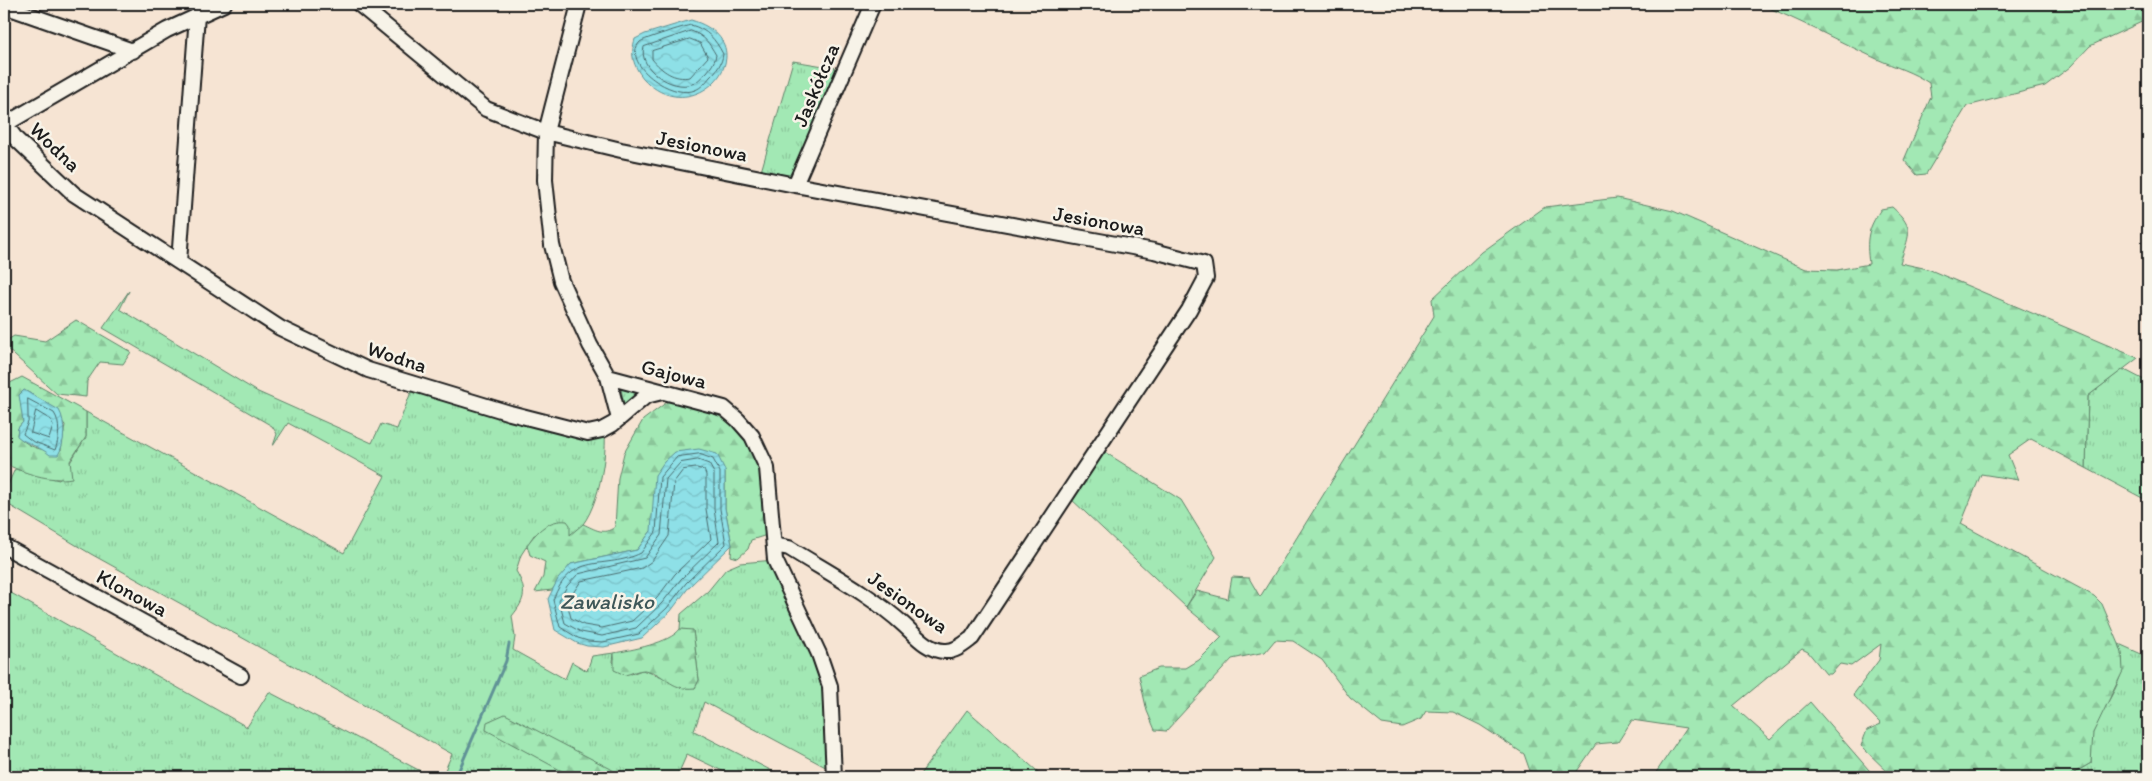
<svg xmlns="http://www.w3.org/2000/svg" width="2152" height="781" font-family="Itim,sans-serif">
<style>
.grass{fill:url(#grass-tufts);stroke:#5f8268}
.forest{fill:url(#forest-firs);stroke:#5f8268;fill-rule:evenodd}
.water{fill:url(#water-waves);stroke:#609296}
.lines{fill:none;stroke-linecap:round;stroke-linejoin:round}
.shore{stroke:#4a6a6d;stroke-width:1}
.stream{stroke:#609296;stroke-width:3}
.minor-casing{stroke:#1c1c1c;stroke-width:18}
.minor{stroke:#f7f3e8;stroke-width:14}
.labels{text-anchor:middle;stroke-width:5;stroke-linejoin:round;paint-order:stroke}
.street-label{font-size:21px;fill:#1c1c1c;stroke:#f7f3e8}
.water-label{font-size:22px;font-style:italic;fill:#3e5759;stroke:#f7f3e8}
</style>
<defs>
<pattern id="grass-tufts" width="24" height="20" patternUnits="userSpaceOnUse" patternTransform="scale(1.25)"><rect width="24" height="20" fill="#a2e8b4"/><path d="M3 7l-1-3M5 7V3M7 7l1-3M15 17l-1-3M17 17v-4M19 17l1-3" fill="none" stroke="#8bc69a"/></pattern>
<pattern id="forest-firs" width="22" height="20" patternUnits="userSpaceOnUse" patternTransform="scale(1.25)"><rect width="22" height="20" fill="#a2e8b4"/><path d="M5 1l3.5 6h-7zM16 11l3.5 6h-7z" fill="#8bc69a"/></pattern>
<pattern id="water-waves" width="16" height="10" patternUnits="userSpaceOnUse" patternTransform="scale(1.25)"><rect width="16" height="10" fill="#8ee0e7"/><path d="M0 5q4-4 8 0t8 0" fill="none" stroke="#7ac0c6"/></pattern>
</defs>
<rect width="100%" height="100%" fill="#f6e4d3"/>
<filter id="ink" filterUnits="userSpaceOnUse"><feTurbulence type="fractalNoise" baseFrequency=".02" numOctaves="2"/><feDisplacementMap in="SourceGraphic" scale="10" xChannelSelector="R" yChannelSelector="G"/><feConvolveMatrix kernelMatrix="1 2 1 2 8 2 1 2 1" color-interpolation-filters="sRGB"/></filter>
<g filter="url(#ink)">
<path class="grass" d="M 793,61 L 842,69 L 792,180 L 760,175 Z
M 129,291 L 120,309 L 258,392 L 372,443 L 381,424 L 397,429 L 414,384 L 571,436 L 588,438 L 605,435 C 607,458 596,527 569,535 C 559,538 544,535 534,535 L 521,555 L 516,571 C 527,590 526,599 512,616 L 515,637 L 513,650 L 565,679 L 572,662 L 587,671 L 592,656 L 614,653 L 613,662 L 631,674 L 642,670 L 695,688 L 699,680 L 693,631 L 680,629 L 681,614 L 708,591 L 726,569 L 740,563 L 775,560 L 819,654 L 833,771 L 704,702 L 694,731 L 784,777 L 735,777 L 687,754 L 677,777 L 442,777 L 452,754 L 91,554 L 4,502 L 4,493 L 15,469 L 59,480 L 86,437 L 86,412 L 344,553 L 385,476 L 288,423 L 273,446 L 277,434 L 272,426 L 103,328 Z
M 2123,369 L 2148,382 L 2148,501 L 2086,468 L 2088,396 Z
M 620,382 L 642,391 L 624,406 Z
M 1103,451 L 1181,500 L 1216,557 L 1186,607 L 1070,498 Z
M 4,589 L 247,727 L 269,692 L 432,777 L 4,777 Z
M 2119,644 L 2148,657 L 2148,777 L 2067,777 L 2091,763 C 2092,753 2090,740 2093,731 C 2104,701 2132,678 2119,644 Z
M 967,710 L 1044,777 L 918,777 Z"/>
<path class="forest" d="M 1759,4 L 2148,4 L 2148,19 L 2090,46 L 2070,67 L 2045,86 L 1967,106 L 1926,174 L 1917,175 L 1904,160 L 1931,97 L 1929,83 C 1913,72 1895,67 1877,59 C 1838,41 1800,20 1759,4 Z
M 1617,198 L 1673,211 L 1806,269 L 1837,270 L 1869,264 C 1866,239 1867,230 1881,209 L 1892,207 C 1917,229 1908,236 1900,263 L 1928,269 L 2138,358 L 2088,396 L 2086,468 L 2031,439 L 2008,455 L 2018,480 L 1981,474 L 1961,524 L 2094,596 L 2102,604 L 2119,644 L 2122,653 L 2123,671 L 2093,733 L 2091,763 L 2067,777 L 1893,777 L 1861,746 L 1867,730 L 1881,724 L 1853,695 L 1879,660 L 1881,644 L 1851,666 L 1840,664 L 1831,674 L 1826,674 L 1808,652 L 1802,649 L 1733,706 L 1770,739 L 1810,702 L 1875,777 L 1653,777 L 1686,728 L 1632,720 L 1618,742 L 1596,744 L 1573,777 L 1536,777 L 1530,771 L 1524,754 L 1480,725 L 1453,712 L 1426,711 L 1421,719 L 1402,727 L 1382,724 L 1350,698 L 1322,660 L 1293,641 L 1275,640 L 1265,652 L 1232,659 L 1166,731 L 1155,730 L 1147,711 L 1139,676 L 1159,668 L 1186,668 L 1199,660 L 1222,637 L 1186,607 L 1197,591 L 1228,599 L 1232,577 L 1249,578 L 1260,597 L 1434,316 L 1432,299 L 1482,252 L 1545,207 Z
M 76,320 L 131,352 L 123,364 L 100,362 L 87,381 L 86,397 L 57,394 L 4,346 L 4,342 L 14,336 L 45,341 Z
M 22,377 L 86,412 L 86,437 L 70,461 L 72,478 C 50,482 23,473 4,463 L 4,386 ZM 24,390 L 47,403 L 65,425 L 61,450 C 43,451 30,449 17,435 L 18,428 L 23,422 L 20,395 Z
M 674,401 C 763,422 759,455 767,535 L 751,540 L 748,549 L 738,558 L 731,556 L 732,545 L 725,508 L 725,470 L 651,531 L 637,550 L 571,564 L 552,590 L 535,592 L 543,577 L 545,562 L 530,555 L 527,545 C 537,531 549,519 567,521 L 570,525 L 570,535 L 583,524 C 595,529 603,536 615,527 L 618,478 L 624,453 L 643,420 L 667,402 Z
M 680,629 L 693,630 L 699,680 L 695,688 C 668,691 667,673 644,670 C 638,670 630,674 625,675 L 614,670 L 614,653 C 631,650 670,643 680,629 Z
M 505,714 L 611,769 L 621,777 L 573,777 L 486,730 L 487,722 Z"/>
<path class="water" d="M 691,20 C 772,44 694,135 643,78 C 633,65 630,55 635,39 L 645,34 Z
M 24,390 L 59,410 C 66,422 65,444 58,455 L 50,455 C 40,446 27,445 17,436 L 18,428 L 23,422 L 19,395 Z
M 699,449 L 717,454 L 725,470 L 725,508 L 732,545 L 689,587 L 671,611 L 642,638 L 604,647 L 587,646 L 577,643 L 555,630 L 548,599 L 558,579 L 571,564 L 637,550 L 651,531 L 655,475 L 664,462 L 675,452 Z"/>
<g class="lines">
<path class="shore" d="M 691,25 C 708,30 715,39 723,54 C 722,64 717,70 710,77 C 706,82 701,88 695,90 C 672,100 620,63 640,42 C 643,39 685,26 691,25 Z
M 691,31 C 705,36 709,43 716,55 C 715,62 711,67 707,72 C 702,76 698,82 692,84 C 673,91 637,69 644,47 Z
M 690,39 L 700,43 L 708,57 L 690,77 C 674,80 662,71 652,59 L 652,51 Z
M 28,399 L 54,413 C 61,423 59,440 55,450 L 32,441 L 23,434 L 28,422 Z
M 36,411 L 51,420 L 53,426 L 49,439 L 31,433 Z
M 699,454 L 713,459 L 720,472 L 720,509 L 726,544 L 686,583 L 667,608 L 639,634 L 603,642 L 588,641 L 578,638 L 560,627 L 553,600 C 572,550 604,571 641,553 L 656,532 L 660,477 L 677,457 Z
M 698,460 L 709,464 L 714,473 L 714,509 L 719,542 L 681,579 L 662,603 L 636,628 L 602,636 L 581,632 L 565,623 L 559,601 L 567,586 L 578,574 L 645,558 L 661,535 L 666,479 L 680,463 Z
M 697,468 L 704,470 L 706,475 L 706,509 L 711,539 L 675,574 L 657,598 L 632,621 L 602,628 L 584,625 L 571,618 L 567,602 L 581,581 L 642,568 L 652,561 L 669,536 L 674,482 L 683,470 Z"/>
<path class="stream" d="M 456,777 L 506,661 L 509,644"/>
<defs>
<path id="minor" d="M 359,4 L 486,109 L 546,132 L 621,150 L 795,185 L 1154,251 L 1204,264 L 1206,278 L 1189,310 L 972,638 C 964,644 955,652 945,651 C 928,651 915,635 904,625 C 870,594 827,572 789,548 L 774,545
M 579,4 L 546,132 L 545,180 L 552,245 L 561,281 L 590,345 L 608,377 L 724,408 L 738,420 L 752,436 L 767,468 L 775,560 L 819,654 L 830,686 L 834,777
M 4,6 L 133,51
M 4,123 L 16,139 L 74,194 L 280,328 L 368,370 L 510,413 L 588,433 L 602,430 L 613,424 L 646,396 L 662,392
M 4,125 L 167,30 L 224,4
M 795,185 L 873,4
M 179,262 L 197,15
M 608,377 L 619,419
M 4,546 L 241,676"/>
</defs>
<use href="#minor" class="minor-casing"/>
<use href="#minor" class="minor"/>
</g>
</g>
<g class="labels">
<g class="street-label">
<text transform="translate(816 85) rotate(-67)" y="7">Jaskółcza</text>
<text transform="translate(702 146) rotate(11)" y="7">Jesionowa</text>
<text transform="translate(55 147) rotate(44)" y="7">Wodna</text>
<text transform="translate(1099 221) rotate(10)" y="7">Jesionowa</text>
<text transform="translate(397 357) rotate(18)" y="7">Wodna</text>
<text transform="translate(674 374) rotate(14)" y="7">Gajowa</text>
<text transform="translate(132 593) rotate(28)" y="7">Klonowa</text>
<text transform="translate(908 602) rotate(35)" y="7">Jesionowa</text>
</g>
<g class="water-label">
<text x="607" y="609">Zawalisko</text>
</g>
</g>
<rect width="2152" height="781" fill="none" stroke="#f7f3e8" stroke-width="20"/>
<rect x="10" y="10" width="2132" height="761" fill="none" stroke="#1c1c1c" stroke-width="2" filter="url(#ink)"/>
</svg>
